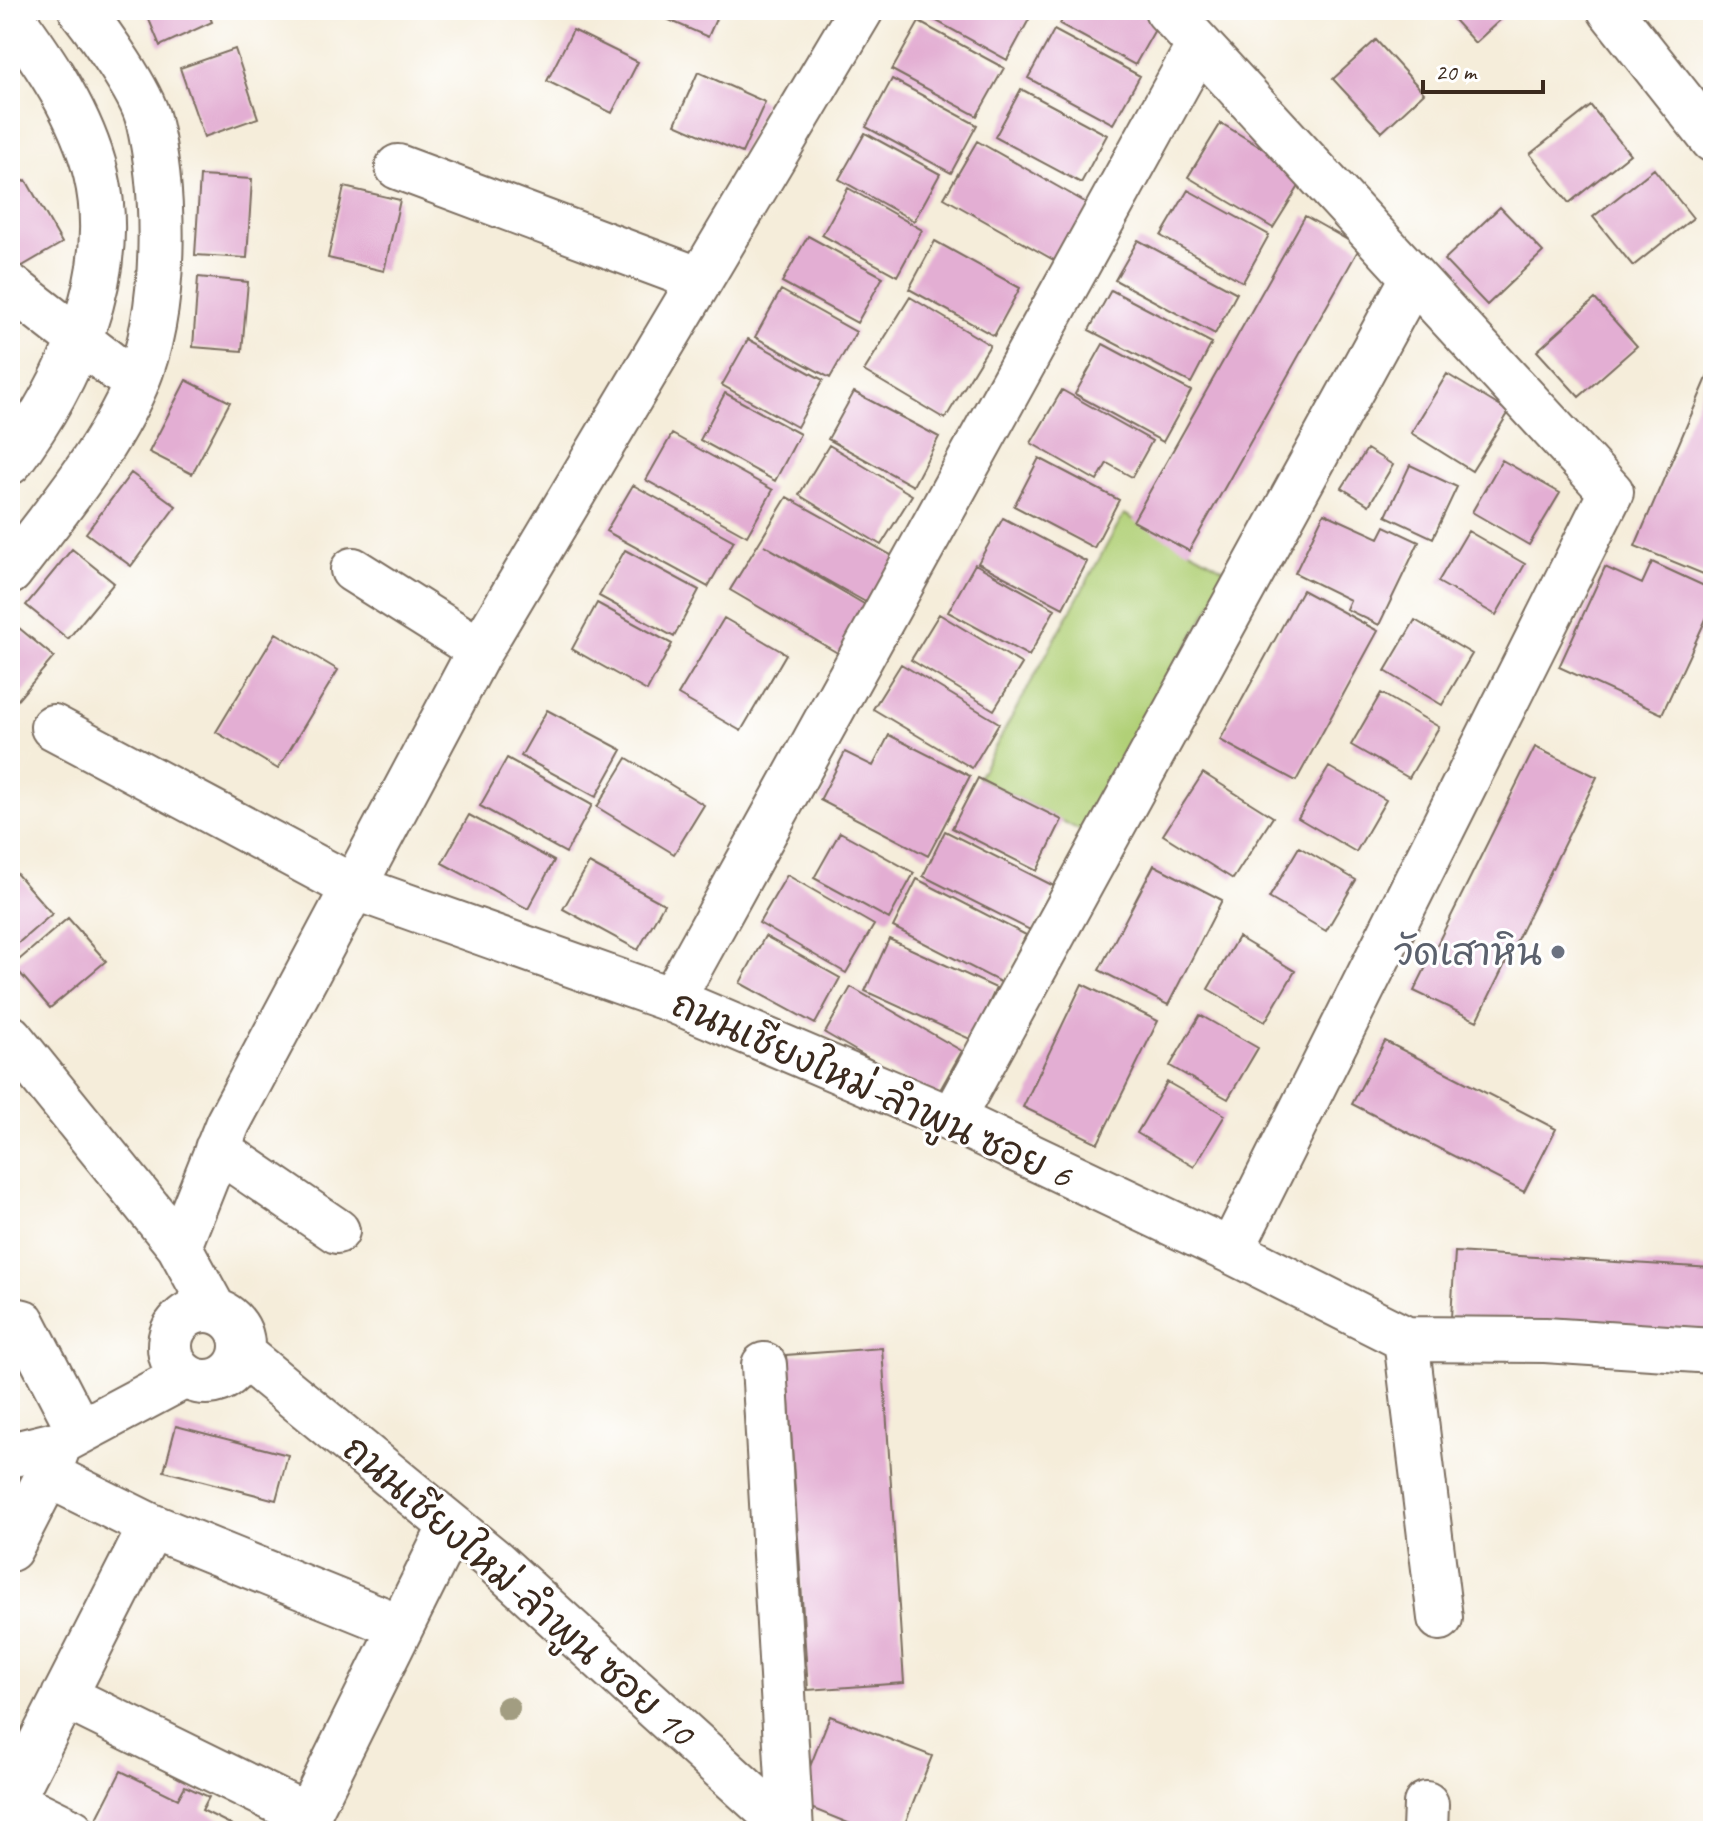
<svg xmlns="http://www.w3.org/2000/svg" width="1723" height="1841" font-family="Caveat,'Playpen Sans Thai',sans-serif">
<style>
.green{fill:#b1d077;stroke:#767d4a;stroke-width:2}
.building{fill:#e3aed3}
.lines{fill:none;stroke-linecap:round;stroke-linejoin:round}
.minor-casing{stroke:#7c6e60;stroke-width:48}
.minor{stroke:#fff;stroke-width:44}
.tree{fill:#a29d81}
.worship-dot{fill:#6b7280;stroke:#fff;stroke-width:3}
.labels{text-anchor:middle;stroke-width:6;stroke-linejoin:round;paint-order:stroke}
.worship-label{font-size:38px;fill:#5b616d;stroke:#fff;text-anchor:end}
.street-label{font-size:38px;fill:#3b2a1e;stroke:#fff}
</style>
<rect width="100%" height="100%" fill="#fff"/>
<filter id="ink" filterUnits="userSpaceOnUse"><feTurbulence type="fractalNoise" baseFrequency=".0125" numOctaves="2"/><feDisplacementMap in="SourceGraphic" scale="16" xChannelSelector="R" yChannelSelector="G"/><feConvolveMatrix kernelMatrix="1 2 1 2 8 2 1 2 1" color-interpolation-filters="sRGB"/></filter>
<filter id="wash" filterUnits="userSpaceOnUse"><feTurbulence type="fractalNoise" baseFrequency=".006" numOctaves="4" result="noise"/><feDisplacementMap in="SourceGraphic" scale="32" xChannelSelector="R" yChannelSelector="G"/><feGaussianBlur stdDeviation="1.8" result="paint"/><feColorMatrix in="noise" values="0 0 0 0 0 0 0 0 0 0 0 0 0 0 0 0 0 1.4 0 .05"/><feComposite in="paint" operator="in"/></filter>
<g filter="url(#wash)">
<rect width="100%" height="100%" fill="#f5edda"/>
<path class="green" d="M 1124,514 L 1230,572 L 1081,831 L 978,778 Z"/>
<g id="blocks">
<path class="building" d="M 145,10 L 207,10 L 212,22 L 160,46 Z
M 646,10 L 720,10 L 708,37 Z
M 923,10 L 1030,10 L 1033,12 L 1007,60 L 922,13 Z
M 1068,10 L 1144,10 L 1161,19 L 1135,65 L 1060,24 Z
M 1445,10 L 1511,10 L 1475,43 Z
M 919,22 L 1004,68 L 977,116 L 892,70 Z
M 573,30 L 638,62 L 612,113 L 547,81 Z
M 1054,30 L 1140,76 L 1113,124 L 1028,78 Z
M 1376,40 L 1424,93 L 1382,132 L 1333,79 Z
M 235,49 L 258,118 L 204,137 L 180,68 Z
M 698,72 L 765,102 L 742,153 L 675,124 Z
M 892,79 L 977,125 L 951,173 L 866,127 Z
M 1021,89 L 1107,135 L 1081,183 L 995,137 Z
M 1591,106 L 1630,154 L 1569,203 L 1530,154 Z
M 1221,123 L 1306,175 L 1273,228 L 1188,177 Z
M 865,133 L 940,174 L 914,221 L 839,179 Z
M 977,141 L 1092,206 L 1059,263 L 944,198 Z
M 1654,169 L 1693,218 L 1633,266 L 1593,217 Z
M 200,176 L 252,179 L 247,258 L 195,255 Z
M 26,180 L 62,243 L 12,272 L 10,189 Z
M 344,187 L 400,200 L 384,271 L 328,258 Z
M 848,188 L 922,230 L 897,276 L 822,235 Z
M 1188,190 L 1269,235 L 1243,282 L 1161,236 Z
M 1500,207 L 1543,252 L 1487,305 L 1444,260 Z
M 1305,216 L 1360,247 L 1189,551 L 1133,521 Z
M 808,236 L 883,277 L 857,323 L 782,282 Z
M 1138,240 L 1237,293 L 1215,334 L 1115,280 Z
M 935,241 L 1020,288 L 994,336 L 909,289 Z
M 198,277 L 248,282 L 242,351 L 193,347 Z
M 781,290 L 856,332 L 830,378 L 755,337 Z
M 1111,290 L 1212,343 L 1191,383 L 1089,330 Z
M 910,297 L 990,345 L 945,419 L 864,371 Z
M 1595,299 L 1637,346 L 1579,397 L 1537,351 Z
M 748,339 L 823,380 L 797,427 L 722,385 Z
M 1103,344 L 1191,391 L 1163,442 L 1075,394 Z
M 1713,364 L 1713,578 L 1635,546 Z
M 1447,374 L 1509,412 L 1472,471 L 1411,433 Z
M 186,380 L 230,402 L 192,474 L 149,452 Z
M 1062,390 L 1152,441 L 1132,477 L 1107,463 L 1097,481 L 1031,443 Z
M 854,392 L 939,437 L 913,486 L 828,439 Z
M 725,393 L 800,434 L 775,481 L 700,440 Z
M 672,434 L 773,490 L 747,536 L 646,480 Z
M 829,445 L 912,495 L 881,545 L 799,495 Z
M 1367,449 L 1393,465 L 1369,505 L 1342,488 Z
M 1039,458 L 1119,500 L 1094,548 L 1014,506 Z
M 1502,460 L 1560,493 L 1529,545 L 1472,512 Z
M 1410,465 L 1457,487 L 1433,538 L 1386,516 Z
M 131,473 L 176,506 L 131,566 L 86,533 Z
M 633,485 L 734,541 L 708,587 L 606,531 Z
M 787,497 L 896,558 L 871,605 L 764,545 L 869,607 L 841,655 L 730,590 Z
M 1324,513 L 1379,538 L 1385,526 L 1419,542 L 1379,625 L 1346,609 L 1350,600 L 1295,573 Z
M 1003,518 L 1087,562 L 1063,608 L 978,563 Z
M 1468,531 L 1525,564 L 1496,615 L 1438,582 Z
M 72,549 L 114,583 L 68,639 L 26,605 Z
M 625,550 L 699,590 L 674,637 L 599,596 Z
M 1652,562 L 1713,590 L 1713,604 L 1662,714 L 1559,667 L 1605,567 L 1642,584 Z
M 975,564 L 1055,609 L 1029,656 L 948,612 Z
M 1302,590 L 1378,631 L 1296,781 L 1220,740 Z
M 597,603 L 672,644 L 647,691 L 572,649 Z
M 939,614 L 1022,664 L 994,710 L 911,660 Z
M 724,618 L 786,654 L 741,731 L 678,695 Z
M 1415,620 L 1472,654 L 1442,705 L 1385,671 Z
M 13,623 L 54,657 L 10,709 L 10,626 Z
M 276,633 L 338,670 L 278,769 L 216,732 Z
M 901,664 L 999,723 L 972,768 L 873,709 Z
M 1381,693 L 1439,727 L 1409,778 L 1351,745 Z
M 547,710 L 622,750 L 596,797 L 521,756 Z
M 889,735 L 970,776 L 928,856 L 820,800 L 845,752 L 873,766 Z
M 1535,747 L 1597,777 L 1477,1021 L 1414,991 Z
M 507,758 L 592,805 L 566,853 L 480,806 Z
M 627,758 L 704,805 L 674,854 L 597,807 Z
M 1329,767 L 1386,800 L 1356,852 L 1298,818 Z
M 1203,773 L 1273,817 L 1233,879 L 1163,835 Z
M 978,778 L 1062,820 L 1037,871 L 952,828 Z
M 469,815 L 554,861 L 528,909 L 442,863 Z
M 945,831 L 1054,886 L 1032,931 L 923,876 Z
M 840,832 L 914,873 L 889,919 L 814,878 Z
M 1299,847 L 1356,880 L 1326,931 L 1269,898 Z
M 589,863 L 664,904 L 638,950 L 563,909 Z
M 1154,865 L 1222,900 L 1168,1005 L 1099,970 Z
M 15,872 L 52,914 L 10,950 L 10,876 Z
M 787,875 L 874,925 L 846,973 L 759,923 Z
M 917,879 L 1026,935 L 1002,983 L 893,927 Z
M 68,918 L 106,961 L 50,1008 L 13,965 Z
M 765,936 L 840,978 L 815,1024 L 740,983 Z
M 1238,937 L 1295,971 L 1265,1022 L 1208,989 Z
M 889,939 L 996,988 L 972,1040 L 865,991 Z
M 1082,984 L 1158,1021 L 1098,1143 L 1023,1107 Z
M 851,987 L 962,1051 L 936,1097 L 825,1033 Z
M 1200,1015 L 1258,1048 L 1228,1099 L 1170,1066 Z
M 1385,1041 L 1556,1129 L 1524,1192 L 1352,1104 Z
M 1167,1082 L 1225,1115 L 1194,1167 L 1137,1133 Z
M 1455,1252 L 1712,1268 L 1708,1334 L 1451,1318 Z
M 882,1348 L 904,1683 L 808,1690 L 786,1355 Z
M 176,1426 L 288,1455 L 276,1500 L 164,1471 Z
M 830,1716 L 932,1756 L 902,1831 L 868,1831 L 796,1802 Z
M 121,1771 L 178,1799 L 185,1786 L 209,1797 L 202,1810 L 244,1831 L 92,1828 Z"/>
</g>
</g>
<g filter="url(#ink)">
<use href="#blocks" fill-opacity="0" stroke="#7c6e60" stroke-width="2"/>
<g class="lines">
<defs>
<path id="minor" d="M 1167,10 L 1611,492 L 1231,1251
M 1610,10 L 1713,140
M 10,14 C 45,61 82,116 96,174 C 120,275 69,383 10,462
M 398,167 L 698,279
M 10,286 L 136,384
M 353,570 L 480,650
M 10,572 C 55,513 106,453 136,384 C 167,310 166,196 148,119 C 141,91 100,34 81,10
M 53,727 L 353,887 L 672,1000 L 952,1119 L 1231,1251 L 1406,1339 L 1545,1340 L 1713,1351
M 672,1000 L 1199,45
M 10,1037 L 179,1246 L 214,1310
M 952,1119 L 1413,278
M 217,1149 L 337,1231
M 179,1246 L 228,1123 L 480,650 L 861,10
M170 1346a36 36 0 1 1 72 0a36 36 0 1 1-72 0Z
M 10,1319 L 23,1322 L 80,1432
M 1406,1339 L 1440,1618
M 242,1354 L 492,1559 L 791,1831
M 764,1365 L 791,1831
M 10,1455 L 59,1443 L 185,1376
M 48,1475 L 151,1526 L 401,1627
M 10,1549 L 48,1475 L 57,1450
M 64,1696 L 308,1816
M 72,1831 L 11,1801 L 151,1526
M 300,1831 L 451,1526
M 1425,1831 L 1426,1804"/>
</defs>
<use href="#minor" class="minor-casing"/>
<use href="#minor" class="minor"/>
</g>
<circle class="tree" cx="508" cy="1708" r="12"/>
</g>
<circle class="worship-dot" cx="1558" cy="952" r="8"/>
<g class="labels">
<g class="worship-label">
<text x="1542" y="965">วัดเสาหิน</text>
</g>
<g class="street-label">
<text transform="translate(872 1089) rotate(24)" y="13">ถนนเชียงใหม่-ลำพูน ซอย 6</text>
<text transform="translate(519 1590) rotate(41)" y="13">ถนนเชียงใหม่-ลำพูน ซอย 10</text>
</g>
</g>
<rect width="1723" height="1841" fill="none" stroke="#fff" stroke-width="40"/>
<path d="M1423 80v12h120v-12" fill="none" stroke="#3b2a1e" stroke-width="4"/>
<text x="1435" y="80" font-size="24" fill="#3b2a1e" stroke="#ffffff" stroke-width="6" paint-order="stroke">20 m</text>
</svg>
